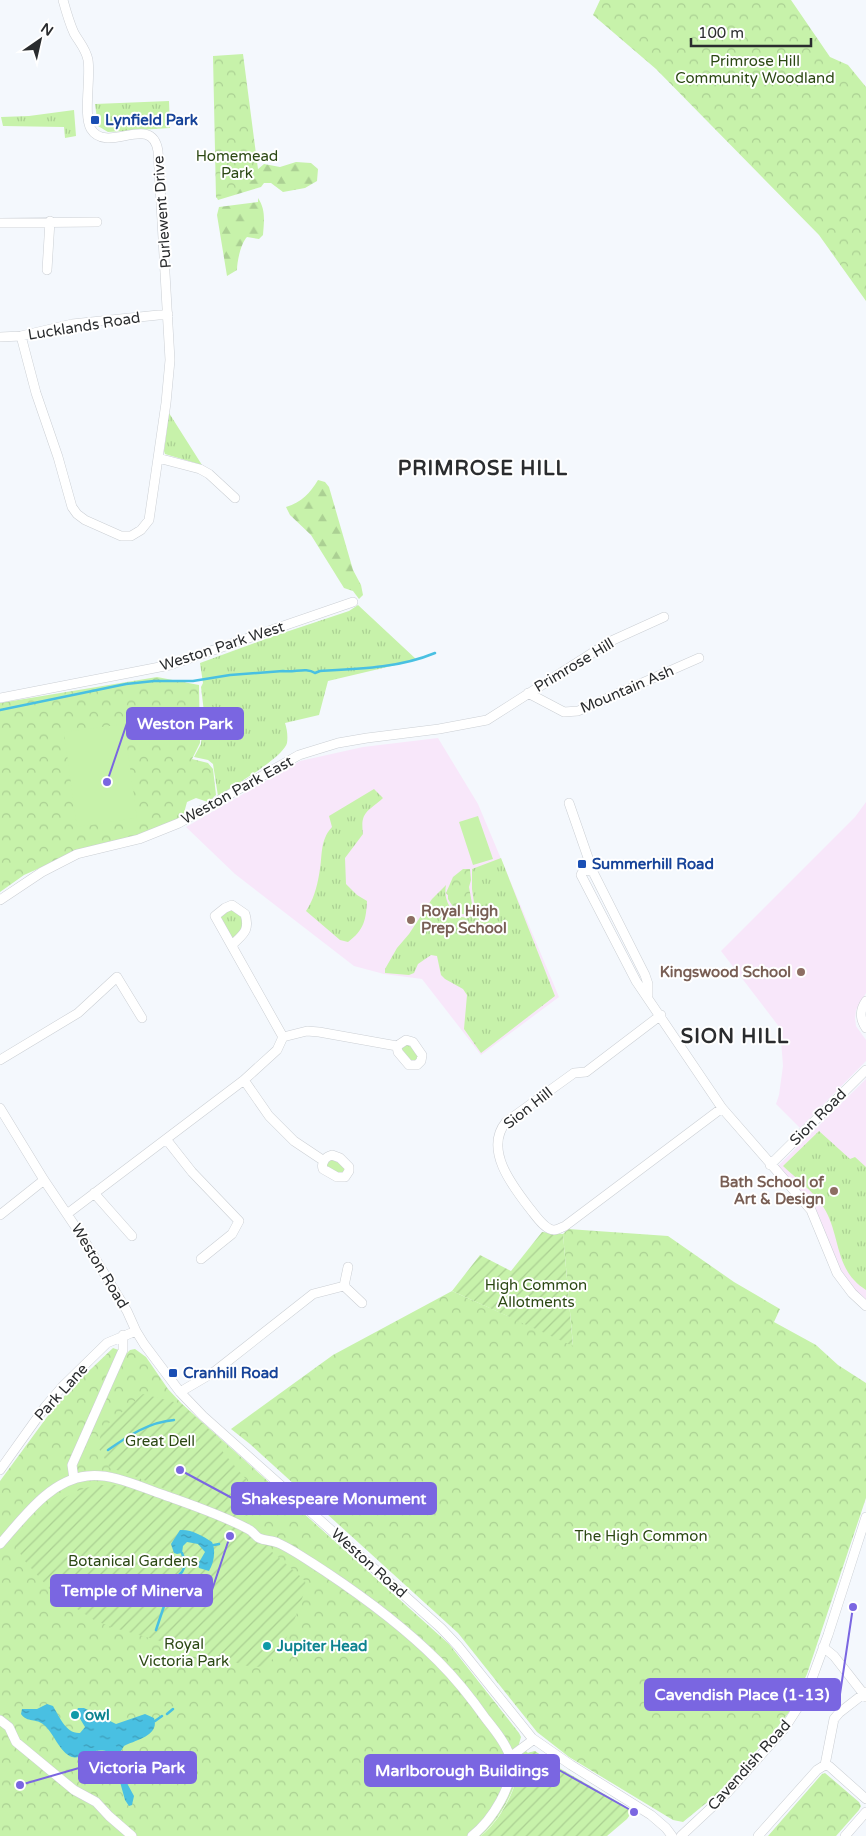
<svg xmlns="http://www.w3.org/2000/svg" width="866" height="1836" font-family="'Varela Round',sans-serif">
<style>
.education{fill:#f8e7fa}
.grass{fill:url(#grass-tufts)}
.forest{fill:url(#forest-firs)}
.park{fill:url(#park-crowns)}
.garden{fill:url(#garden-furrows)}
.pitch{fill:#c7f2aa}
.water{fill:url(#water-ripples)}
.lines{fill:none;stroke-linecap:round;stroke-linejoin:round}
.stream{stroke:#49c0e2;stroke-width:2.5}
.minor-casing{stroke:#cbcfd4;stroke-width:10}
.minor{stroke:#fff;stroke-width:9}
.transit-dot{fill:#1a4fb4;stroke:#fff;stroke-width:2}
.education-dot{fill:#8d6e63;stroke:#fff;stroke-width:2}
.culture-dot{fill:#0f9aa8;stroke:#fff;stroke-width:2}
.labels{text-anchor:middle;stroke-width:4;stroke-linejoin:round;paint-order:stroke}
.park-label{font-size:15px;fill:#2b4813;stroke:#fff}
.transit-label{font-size:15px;font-weight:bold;fill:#164399;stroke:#fff;text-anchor:start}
.street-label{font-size:15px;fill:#2a2c2e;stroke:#fff}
.education-label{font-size:15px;font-weight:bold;fill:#785e54;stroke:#fff;text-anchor:end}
.culture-label{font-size:15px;font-weight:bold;fill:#0d838f;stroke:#fff;text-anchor:start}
.district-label{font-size:20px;font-weight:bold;letter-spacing:1px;fill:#2a2c2e;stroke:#fff}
.leader{fill:none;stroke:#7a66e1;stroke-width:2}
.callout-dot{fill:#7a66e1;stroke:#fff;stroke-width:2}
.callout{fill:#7a66e1;stroke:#7a66e1;stroke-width:2}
.callout-label{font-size:16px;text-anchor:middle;font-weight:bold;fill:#fff}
</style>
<defs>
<pattern id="grass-tufts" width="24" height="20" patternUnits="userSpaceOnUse" patternTransform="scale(1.25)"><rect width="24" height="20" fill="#c7f2aa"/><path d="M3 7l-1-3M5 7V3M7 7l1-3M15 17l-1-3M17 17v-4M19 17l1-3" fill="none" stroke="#abd093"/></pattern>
<pattern id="forest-firs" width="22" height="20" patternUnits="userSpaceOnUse" patternTransform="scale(1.25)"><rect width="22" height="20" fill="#c7f2aa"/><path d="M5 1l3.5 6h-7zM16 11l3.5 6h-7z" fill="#abd093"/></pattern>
<pattern id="park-crowns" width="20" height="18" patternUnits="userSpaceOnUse" patternTransform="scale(1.25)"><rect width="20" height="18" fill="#c7f2aa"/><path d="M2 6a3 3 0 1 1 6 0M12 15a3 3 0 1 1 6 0" fill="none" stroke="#abd093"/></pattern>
<pattern id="garden-furrows" width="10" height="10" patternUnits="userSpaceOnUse" patternTransform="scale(1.25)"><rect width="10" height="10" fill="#c7f2aa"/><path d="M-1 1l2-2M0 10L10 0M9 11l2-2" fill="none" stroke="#abd093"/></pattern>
<pattern id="water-ripples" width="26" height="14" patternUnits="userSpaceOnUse" patternTransform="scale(1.25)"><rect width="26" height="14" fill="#49c0e2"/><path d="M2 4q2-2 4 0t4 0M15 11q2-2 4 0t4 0" fill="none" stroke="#3d9cb8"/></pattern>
</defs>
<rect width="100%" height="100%" fill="#f4f8fd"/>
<path class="education" d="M 438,738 L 478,804 L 559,997 L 481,1055 L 422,979 L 384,974 L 354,966 L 235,874 L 186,827 L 300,761 L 363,747 Z
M 866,802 L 866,993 L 856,1010 L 855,1018 L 856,1026 L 866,1040 L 866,1061 L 800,1128 L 776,1104 L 779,1095 L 783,1066 L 780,1028 L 721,951 L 855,817 Z
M 866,1079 L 866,1301 L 853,1289 L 840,1269 L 814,1207 L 804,1194 L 777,1167 Z"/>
<path class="grass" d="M 169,101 L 170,128 L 108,132 L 98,126 L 95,104 Z
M 74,110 L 76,136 L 65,138 L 64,127 L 3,126 L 1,117 L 29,116 Z
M 169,413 L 202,465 L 165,454 L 164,451 Z
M 358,605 L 417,660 L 328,681 L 319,715 L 285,723 C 287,729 288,736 287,743 C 283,758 233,786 218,796 L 213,764 L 208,760 L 194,757 L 201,744 L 204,712 L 201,687 L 203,683 L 200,663 L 271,637 L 349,611 Z
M 374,789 L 383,798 C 368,812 360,811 363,834 L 345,858 L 346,884 L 357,895 L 367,901 C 366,920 364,930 348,942 L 340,940 L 306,911 C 313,901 317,887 319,875 C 323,857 319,841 332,827 L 329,816 Z
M 501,858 L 555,996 L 481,1053 L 464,1029 L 467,995 L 463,989 L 445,979 L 441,975 L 437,956 L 431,955 L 418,964 L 414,973 L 409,975 L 385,973 L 385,969 L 397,948 L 409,934 L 432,899 L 446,885 C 443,899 451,916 467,918 L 472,916 L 475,909 L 472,889 L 472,869 Z
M 232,909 L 243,916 L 242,931 L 232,940 L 219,916 Z
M 407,1042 L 419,1056 L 414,1064 L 399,1050 Z
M 819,1131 L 850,1159 L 855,1157 L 866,1167 L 866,1290 C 862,1287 857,1284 854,1280 C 836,1261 838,1230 824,1208 C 814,1192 797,1179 783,1166 Z
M 330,1158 L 345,1165 L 344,1175 L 328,1171 L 325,1162 Z"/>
<path class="forest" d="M 296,162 L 311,163 L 318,169 L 317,181 L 305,188 L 283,192 L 271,183 L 264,183 L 261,187 L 218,200 L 216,196 L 243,182 L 264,164 L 280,167 Z
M 258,198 C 266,210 264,221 263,235 L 259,239 L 247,237 C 241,243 237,261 237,270 L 227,276 L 217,215 L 219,207 L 258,202 Z
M 318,480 L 325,482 L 329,487 L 353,570 L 361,585 L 363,595 L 359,599 L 353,591 L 344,588 L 311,535 L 290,515 L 286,507 C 302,502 310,493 318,480 Z"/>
<path class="park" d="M 600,0 L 791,0 L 830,57 L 848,65 L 866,87 L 866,301 L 819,235 L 656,69 L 593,15 Z
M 243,54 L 259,177 L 216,198 L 213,56 Z
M 157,677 L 199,685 L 200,743 L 192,759 L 208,763 L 213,769 L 216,795 L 208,802 L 196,798 L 187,802 L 184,813 L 178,819 L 140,835 L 78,851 L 24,875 L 0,892 L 0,703 Z
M 463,869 L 470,869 L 471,880 L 469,887 L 473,909 L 468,915 L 457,913 L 448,899 L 448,895 L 446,893 L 453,877 Z
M 568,1229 L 668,1236 L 734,1282 L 780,1309 L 774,1322 L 816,1345 L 838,1365 L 866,1383 L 866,1498 L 807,1674 L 789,1712 L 776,1729 L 716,1795 L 683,1822 L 673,1820 L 569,1757 L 537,1732 L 458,1633 L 250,1444 L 231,1429 L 333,1355 L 452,1291 L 573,1345 L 563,1234 Z
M 113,1348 L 127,1353 L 130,1350 L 135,1349 L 146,1357 L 168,1389 L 182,1404 L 449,1644 L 519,1733 L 521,1737 L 519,1744 L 528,1753 C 518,1761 519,1773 515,1784 C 507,1804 497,1822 481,1836 L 0,1836 L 0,1481 L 47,1417 L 71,1388 Z
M 825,1773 L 859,1802 L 861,1806 L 859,1810 L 836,1836 L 768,1836 L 822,1774 Z"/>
<path class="garden" d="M 542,1232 L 563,1234 L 573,1346 L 452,1291 L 480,1255 L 511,1271 Z
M 143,1394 L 182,1404 L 223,1443 L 222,1447 L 223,1452 L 266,1503 L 254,1513 L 237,1519 L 127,1473 L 110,1468 L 98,1447 L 102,1429 Z
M 98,1485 L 118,1485 L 135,1488 L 244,1528 L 300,1576 L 305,1581 L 306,1587 C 299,1607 284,1658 263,1666 C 259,1667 254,1667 251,1667 L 111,1627 L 94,1620 L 54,1594 L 24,1560 L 13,1541 C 40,1516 61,1492 98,1485 Z
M 535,1751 L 561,1769 L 623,1805 L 632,1812 L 627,1819 L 607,1836 L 481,1836 C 497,1823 510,1801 516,1781 C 519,1772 519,1762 525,1755 C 528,1752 531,1752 535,1751 Z"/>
<path class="pitch" d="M 124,724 L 137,818 L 77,827 L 64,732 Z
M 478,816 L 493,859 L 473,865 L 459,822 Z"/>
<path class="water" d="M 180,1530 C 191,1529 203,1536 212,1542 C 216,1550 214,1563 209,1571 L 199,1568 L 198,1564 L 205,1552 L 198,1544 L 187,1542 L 183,1546 L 182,1553 L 177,1554 L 174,1553 L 171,1544 Z
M 47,1704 L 53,1706 C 59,1716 66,1734 80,1733 L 85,1727 L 76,1712 L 78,1708 L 84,1708 L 116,1724 L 145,1714 L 154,1718 C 160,1736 135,1740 124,1746 L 121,1751 L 123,1762 L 122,1774 L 134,1796 L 132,1805 L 129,1806 L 125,1800 L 120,1782 L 110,1775 L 111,1771 L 116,1768 L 119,1763 C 117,1757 114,1754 109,1752 C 93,1746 81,1760 72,1757 C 59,1752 54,1733 44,1725 C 37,1718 27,1723 21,1714 L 22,1709 L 37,1709 Z"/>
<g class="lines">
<path class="stream" d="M 0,710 L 126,684 L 154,681 L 193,681 L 230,675 L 283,671 C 294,673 306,667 315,673 L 320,671 C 359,669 399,668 435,653
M 108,1450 C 128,1436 149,1422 174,1420
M 214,1545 L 219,1544
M 156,1630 L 172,1582 L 182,1572 L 186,1564 L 182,1553
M 167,1714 L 173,1709
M 155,1721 L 162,1716"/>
<defs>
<path id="minor" d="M 0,223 L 97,222
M 47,270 L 50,221
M 21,336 L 36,393 L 58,457 L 72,507 L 77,514 L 85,520 L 121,536 L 131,536 L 141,530 L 149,520 L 166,403 L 170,360 L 158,151 C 152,112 107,155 91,129 C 83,116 91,77 88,60 C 86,49 79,42 74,33 C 69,22 66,11 63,0
M 0,337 L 21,336 L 72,324 L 168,314
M 158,458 L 200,469 L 209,474 L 235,498
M 528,693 L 564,712 L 578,711 L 699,658
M 0,698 L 170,665 L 353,602
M 569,803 L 593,872
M 0,900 L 42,872 L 77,854 L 139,839 L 179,823 L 299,755 L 338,743 L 367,738 L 439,729 L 487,720 L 611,641 L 664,617
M 648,996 L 648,984 L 645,975 L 593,872 L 584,869 L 581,875 L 636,981 L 722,1108 L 811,1210 L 837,1273 L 852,1293 L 866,1306
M 866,1001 C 859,1011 860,1019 866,1028
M 661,1015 L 586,1072 L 574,1073 L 506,1122 C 483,1150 514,1188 531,1210 C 536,1216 545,1230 554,1230 C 558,1230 562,1227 565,1226 L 722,1108
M 283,1037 L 307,1031 L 319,1032 L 397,1046
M 406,1040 L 413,1042 L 422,1055 L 421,1061 L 417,1065 L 409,1065 L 398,1052 L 397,1046 Z
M 0,1060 L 78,1013 L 117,977 L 142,1018
M 244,1080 L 269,1116 L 294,1141 L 324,1161
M 0,1108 L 44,1180 L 81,1235 L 127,1311 L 136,1331 L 144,1344 L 180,1392 L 203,1416 L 441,1628 L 458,1646 L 532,1738 L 571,1765 L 651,1815 L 666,1828 L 672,1836
M 166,1139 L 192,1172 L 239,1221 L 232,1234 L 201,1259
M 332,1155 L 340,1158 L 349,1167 L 349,1171 L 345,1177 L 337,1177 L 323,1169 C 321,1162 325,1157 332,1155 Z
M 770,1165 L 866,1070
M 94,1193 L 132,1236
M 67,1214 L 244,1080 L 277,1050 L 283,1037 L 215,916 L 225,908 L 232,905 L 245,914 C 250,931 243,934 232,945
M 0,1215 L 44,1180
M 344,1286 L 362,1303
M 180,1392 L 214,1372 L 313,1294 L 344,1286 L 348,1267
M 0,1470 L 45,1407 L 63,1386 L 107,1343 L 136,1331
M 74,1479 L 72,1465 L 123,1350 L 123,1335
M 0,1544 C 24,1517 50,1480 87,1476 C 113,1473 140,1487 164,1495 C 192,1505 222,1515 248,1529 C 253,1531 255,1536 259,1538 C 265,1541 272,1540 278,1543 C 294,1550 310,1562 326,1572 C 365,1598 405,1628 438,1661 C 456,1679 472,1699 486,1719 C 494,1729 508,1746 510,1758 C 516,1784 491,1821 472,1836
M 823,1647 L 834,1656 L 866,1697
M 0,1720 L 9,1727 L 16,1742 L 74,1790 L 96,1802 L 109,1816 L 132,1836
M 510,1757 L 533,1740
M 825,1765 L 834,1719 L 839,1713 L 866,1692
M 681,1836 L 728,1792 L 784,1729 L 802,1701 L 810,1684 L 828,1635 L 866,1517
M 758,1836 L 817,1770 L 825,1765 L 829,1766 L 866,1799
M 845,1836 L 866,1812"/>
</defs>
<use href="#minor" class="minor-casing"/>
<use href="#minor" class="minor"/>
</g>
<g class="transit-dot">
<rect x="90" y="115" width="10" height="10" rx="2.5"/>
<rect x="577" y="859" width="10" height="10" rx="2.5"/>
<rect x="168" y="1368" width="10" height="10" rx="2.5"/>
</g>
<g class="education-dot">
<circle cx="411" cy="920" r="5"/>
<circle cx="801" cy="972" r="5"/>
<circle cx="834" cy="1191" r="5"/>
</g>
<g class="culture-dot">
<circle cx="267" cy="1646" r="5"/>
<circle cx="75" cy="1715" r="5"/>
</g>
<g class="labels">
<g class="park-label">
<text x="755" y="66">Primrose Hill<tspan x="755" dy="17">Community Woodland</tspan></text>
<text x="237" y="161">Homemead<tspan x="237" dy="17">Park</tspan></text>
<text x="536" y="1290">High Common<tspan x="536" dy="17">Allotments</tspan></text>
<text x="160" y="1446">Great Dell</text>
<text x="641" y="1541">The High Common</text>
<text x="133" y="1566">Botanical Gardens</text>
<text x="184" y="1649">Royal<tspan x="184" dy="17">Victoria Park</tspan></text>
</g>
<g class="transit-label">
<text x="105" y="125">Lynfield Park</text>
<text x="592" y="869">Summerhill Road</text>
<text x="183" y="1378">Cranhill Road</text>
</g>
<g class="street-label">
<text transform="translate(162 212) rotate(-94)" y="5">Purlewent Drive</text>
<text transform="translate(84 326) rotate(-9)" y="5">Lucklands Road</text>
<text transform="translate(222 646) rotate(-18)" y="5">Weston Park West</text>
<text transform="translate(574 665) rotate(-31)" y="5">Primrose Hill</text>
<text transform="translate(627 689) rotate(-23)" y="5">Mountain Ash</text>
<text transform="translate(237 790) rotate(-29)" y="5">Weston Park East</text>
<text transform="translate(528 1108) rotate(-38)" y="5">Sion Hill</text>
<text transform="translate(818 1117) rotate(-45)" y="5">Sion Road</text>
<text transform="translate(100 1266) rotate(59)" y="5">Weston Road</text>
<text transform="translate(61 1392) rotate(-48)" y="5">Park Lane</text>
<text transform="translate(369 1563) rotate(42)" y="5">Weston Road</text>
<text transform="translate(749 1765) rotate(-48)" y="5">Cavendish Road</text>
</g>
<g class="education-label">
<text x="421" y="916" text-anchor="start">Royal High<tspan x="421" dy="17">Prep School</tspan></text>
<text x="791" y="977">Kingswood School</text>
<text x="824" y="1187">Bath School of<tspan x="824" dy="17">Art &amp; Design</tspan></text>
</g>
<g class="culture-label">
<text x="277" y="1651">Jupiter Head</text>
<text x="85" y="1720">owl</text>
</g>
<g class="district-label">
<text x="483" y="475">PRIMROSE HILL</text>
<text x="735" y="1043">SION HILL</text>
</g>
</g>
<path class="leader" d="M107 782L127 723M180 1470L232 1498M230 1536L212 1590M853 1607L840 1694M20 1785L79 1768M634 1812L559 1770"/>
<g class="callout-dot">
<circle cx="107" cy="782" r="5"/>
<circle cx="180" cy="1470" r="5"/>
<circle cx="230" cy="1536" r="5"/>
<circle cx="853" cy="1607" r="5"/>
<circle cx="20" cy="1785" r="5"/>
<circle cx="634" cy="1812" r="5"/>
</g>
<g class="callout">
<rect x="127" y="708" width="116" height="31" rx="5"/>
<rect x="232" y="1483" width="204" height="31" rx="5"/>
<rect x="51" y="1575" width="161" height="31" rx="5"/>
<rect x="645" y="1679" width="195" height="31" rx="5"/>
<rect x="79" y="1752" width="117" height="31" rx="5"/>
<rect x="365" y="1755" width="194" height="31" rx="5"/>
</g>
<g class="callout-label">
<text x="185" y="729">Weston Park</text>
<text x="334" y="1504">Shakespeare Monument</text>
<text x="132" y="1596">Temple of Minerva</text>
<text x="742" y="1700">Cavendish Place (1-13)</text>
<text x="137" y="1773">Victoria Park</text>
<text x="462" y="1776">Marlborough Buildings</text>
</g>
<g transform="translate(40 40) rotate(34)" stroke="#ffffff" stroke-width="4" paint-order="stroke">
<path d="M0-4L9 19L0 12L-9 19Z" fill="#2a2c2e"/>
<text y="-8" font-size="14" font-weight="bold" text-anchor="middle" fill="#2a2c2e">N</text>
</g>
<path d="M691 38v8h120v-8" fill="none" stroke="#2a2c2e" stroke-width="2.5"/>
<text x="698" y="38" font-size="15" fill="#2a2c2e" stroke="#ffffff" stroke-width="4" paint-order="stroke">100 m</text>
</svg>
